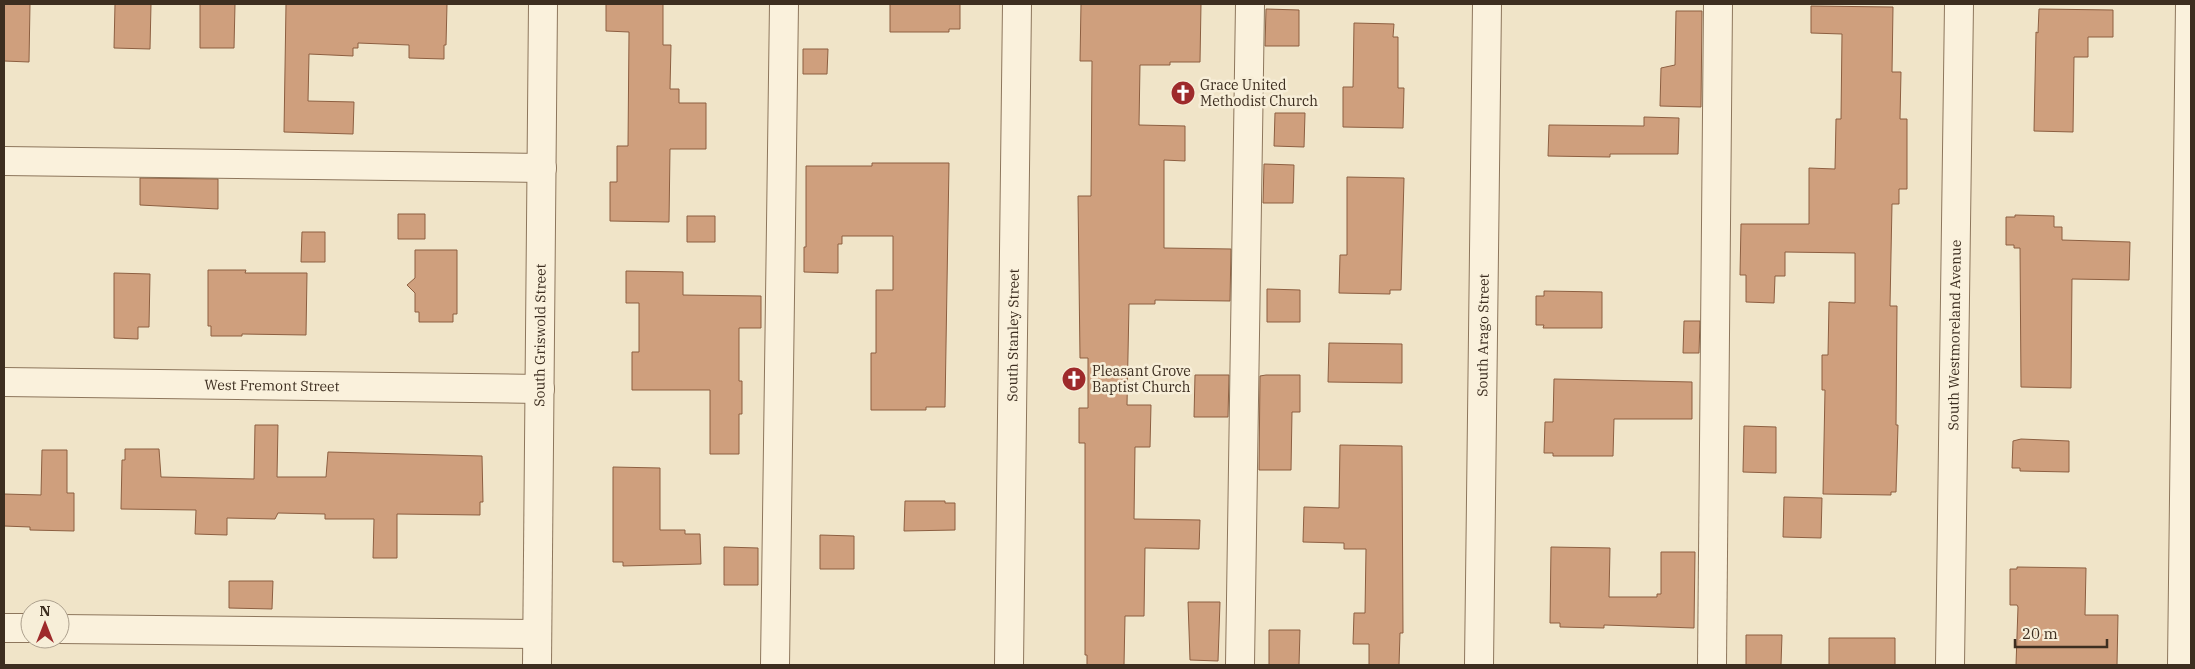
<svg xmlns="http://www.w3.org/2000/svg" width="2195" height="669" font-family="'IBM Plex Serif',serif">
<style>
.building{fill:#cf9f7d;stroke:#8d5f41}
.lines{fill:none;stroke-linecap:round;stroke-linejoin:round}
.minor-casing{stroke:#8d765c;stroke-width:30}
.minor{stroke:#faf1dc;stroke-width:28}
.labels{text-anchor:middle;stroke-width:5;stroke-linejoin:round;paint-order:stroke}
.poi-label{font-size:14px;fill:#3d2e20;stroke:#f7eed8;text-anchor:start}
.street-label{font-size:14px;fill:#3d2e20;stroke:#f7eed8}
</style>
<rect width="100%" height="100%" fill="#f0e4c8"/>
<path class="building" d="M 4,4 L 30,4 L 29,62 L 4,61 Z
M 115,4 L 151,4 L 150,49 L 114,48 Z
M 200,4 L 235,4 L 234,48 L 200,48 Z
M 286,4 L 447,4 L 446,45 L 444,45 L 444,59 L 409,58 L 409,45 L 358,43 L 358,48 L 353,48 L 353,56 L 309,54 L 308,101 L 354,102 L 353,134 L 284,132 Z
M 606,4 L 663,4 L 663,45 L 671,45 L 670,89 L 679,89 L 679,103 L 706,103 L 706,149 L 670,149 L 669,222 L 610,221 L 610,182 L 617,182 L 617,146 L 628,146 L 629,32 L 606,31 Z
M 890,4 L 960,4 L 960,29 L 949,29 L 949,32 L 890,32 Z
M 1081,4 L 1201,4 L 1200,62 L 1170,62 L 1170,65 L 1140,65 L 1139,125 L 1185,126 L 1185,161 L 1164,160 L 1164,248 L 1231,249 L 1230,301 L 1155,300 L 1155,304 L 1129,304 L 1127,405 L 1151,405 L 1150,447 L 1135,447 L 1134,519 L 1200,520 L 1199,549 L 1145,548 L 1144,616 L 1125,616 L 1124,665 L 1087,665 L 1087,655 L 1085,655 L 1085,443 L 1079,443 L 1079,408 L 1088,408 L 1088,358 L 1080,358 L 1078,196 L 1091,196 L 1092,61 L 1080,61 Z
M 1811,6 L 1893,7 L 1892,72 L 1901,72 L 1900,119 L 1907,119 L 1907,189 L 1899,189 L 1899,204 L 1892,204 L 1890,306 L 1897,306 L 1896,425 L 1898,425 L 1896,492 L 1891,492 L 1891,495 L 1823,494 L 1825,390 L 1822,390 L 1822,355 L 1828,355 L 1829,302 L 1855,303 L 1855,253 L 1785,252 L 1785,276 L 1775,276 L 1774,303 L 1746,302 L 1746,275 L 1740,275 L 1741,224 L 1809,224 L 1809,168 L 1835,169 L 1836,119 L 1841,119 L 1842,34 L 1811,33 Z
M 1266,9 L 1299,10 L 1299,46 L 1265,46 Z
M 2039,9 L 2113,10 L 2113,37 L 2088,37 L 2088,57 L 2074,57 L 2073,132 L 2034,131 L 2036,32 L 2038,33 Z
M 1676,11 L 1702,11 L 1701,107 L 1660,106 L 1661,68 L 1675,65 Z
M 1354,23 L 1394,24 L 1393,37 L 1398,37 L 1398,88 L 1404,88 L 1403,128 L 1343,127 L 1343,87 L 1353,87 Z
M 803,49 L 828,49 L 827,74 L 803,74 Z
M 1275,113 L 1305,113 L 1304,147 L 1274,146 Z
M 1644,117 L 1679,118 L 1678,154 L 1610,154 L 1610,157 L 1548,156 L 1549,125 L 1644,126 Z
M 872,163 L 949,163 L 945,407 L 926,407 L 926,410 L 871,410 L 871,353 L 876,353 L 876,290 L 893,290 L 893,236 L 842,236 L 842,244 L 838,244 L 838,273 L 804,272 L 804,247 L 806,247 L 806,166 L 872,166 Z
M 1264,164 L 1294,165 L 1293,203 L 1263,203 Z
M 1347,177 L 1404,178 L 1401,290 L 1390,290 L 1390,294 L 1339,293 L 1340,255 L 1347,255 Z
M 140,178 L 218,179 L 218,209 L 140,205 Z
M 398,214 L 425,214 L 425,239 L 398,239 Z
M 2015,215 L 2054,216 L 2054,227 L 2062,227 L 2062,240 L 2130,242 L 2129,280 L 2072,279 L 2071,388 L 2021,387 L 2020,248 L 2014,248 L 2014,245 L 2006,245 L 2006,217 L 2015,217 Z
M 687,216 L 715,216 L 715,242 L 687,242 Z
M 302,232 L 325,232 L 325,262 L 301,262 Z
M 415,250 L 457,250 L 457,314 L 453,314 L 453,322 L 419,322 L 419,312 L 415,312 L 415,293 L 407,285 L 415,278 Z
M 208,270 L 246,270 L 245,273 L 307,273 L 306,335 L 242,334 L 242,336 L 211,336 L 211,326 L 208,326 Z
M 626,271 L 683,272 L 683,295 L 761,296 L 761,328 L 739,328 L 739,381 L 742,381 L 742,414 L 739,414 L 739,454 L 710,454 L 710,390 L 632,390 L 632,352 L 639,352 L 639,303 L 626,303 Z
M 114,273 L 150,274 L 149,327 L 138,327 L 138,339 L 114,338 Z
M 1267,289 L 1300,290 L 1300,322 L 1267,322 Z
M 1544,291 L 1602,292 L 1602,328 L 1543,328 L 1544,325 L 1536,325 L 1536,296 L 1544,296 Z
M 1684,321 L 1700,321 L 1699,353 L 1683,353 Z
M 1329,343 L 1402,344 L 1402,383 L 1328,382 Z
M 1195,375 L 1229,375 L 1228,417 L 1194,417 Z
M 1266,375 L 1300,375 L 1300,412 L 1292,412 L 1291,470 L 1259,470 L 1260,376 Z
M 1554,379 L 1692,382 L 1692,419 L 1614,419 L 1613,456 L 1553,456 L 1553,453 L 1544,453 L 1545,422 L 1553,422 Z
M 255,425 L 278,425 L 277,477 L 326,477 L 328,452 L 482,456 L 483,502 L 480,502 L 480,515 L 397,514 L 397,558 L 373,558 L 374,519 L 325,519 L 325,514 L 278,513 L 275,519 L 227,518 L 227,535 L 195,534 L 196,510 L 121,509 L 122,460 L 125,460 L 125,449 L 159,449 L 161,477 L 254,479 Z
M 1744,426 L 1776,427 L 1776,473 L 1743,472 Z
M 2021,439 L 2069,441 L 2069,472 L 2020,471 L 2020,468 L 2012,468 L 2013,441 Z
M 1340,445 L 1402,446 L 1403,633 L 1400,633 L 1399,665 L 1369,665 L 1369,644 L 1353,644 L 1354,613 L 1365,613 L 1366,549 L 1344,549 L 1344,543 L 1303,542 L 1304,507 L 1339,508 Z
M 42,450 L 67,450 L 67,493 L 74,493 L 74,531 L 30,530 L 30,527 L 4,526 L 4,494 L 41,495 Z
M 613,467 L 660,468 L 660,530 L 685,530 L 685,534 L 700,534 L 701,564 L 623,566 L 623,562 L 613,562 Z
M 1784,497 L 1822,498 L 1821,538 L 1783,537 Z
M 905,501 L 945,501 L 945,503 L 955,503 L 955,530 L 904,531 Z
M 820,535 L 854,536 L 854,569 L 820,569 Z
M 724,547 L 758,548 L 758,585 L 724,585 Z
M 1551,547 L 1610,548 L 1609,597 L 1657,597 L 1657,594 L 1661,594 L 1661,552 L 1695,552 L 1694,628 L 1604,625 L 1604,628 L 1560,627 L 1560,623 L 1550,623 Z
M 2017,567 L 2086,568 L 2085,615 L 2118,615 L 2117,665 L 2016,665 L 2018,607 L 2017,605 L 2010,605 L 2010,569 L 2017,569 Z
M 229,581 L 273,581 L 272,609 L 229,608 Z
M 1188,602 L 1220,602 L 1218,661 L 1190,660 Z
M 1269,630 L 1300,630 L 1299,665 L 1269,665 Z
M 1746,635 L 1782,635 L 1781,665 L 1746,665 Z
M 1829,638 L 1895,638 L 1895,665 L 1829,665 Z"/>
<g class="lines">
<defs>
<g id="minor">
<path d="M 4,161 L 542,168"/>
<path id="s1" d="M 4,382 L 540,389"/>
<path d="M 4,628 L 30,628"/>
<path d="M 60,629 L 537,634"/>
<path id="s2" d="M 537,665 L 543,4"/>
<path d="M 775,665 L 784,4"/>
<path id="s3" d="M 1009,665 L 1017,4"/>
<path d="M 1240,665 L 1250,4"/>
<path id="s4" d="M 1479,665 L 1487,4"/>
<path d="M 1712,665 L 1718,4"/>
<path id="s5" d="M 1950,665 L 1959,4"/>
<path d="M 2182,665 L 2190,4"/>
</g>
</defs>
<use href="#minor" class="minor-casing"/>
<use href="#minor" class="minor"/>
</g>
<defs>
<symbol id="church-disc" viewBox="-11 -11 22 22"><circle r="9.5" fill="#9e2a2b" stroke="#f7eed8"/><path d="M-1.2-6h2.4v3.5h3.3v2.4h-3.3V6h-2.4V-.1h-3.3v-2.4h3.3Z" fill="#fff"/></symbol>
</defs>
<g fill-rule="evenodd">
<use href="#church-disc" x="1169" y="79" width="28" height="28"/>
<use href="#church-disc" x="1060" y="365" width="28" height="28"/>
</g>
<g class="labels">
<g class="poi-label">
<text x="1200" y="90">Grace United<tspan x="1200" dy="16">Methodist Church</tspan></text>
<text x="1092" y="376">Pleasant Grove<tspan x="1092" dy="16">Baptist Church</tspan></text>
</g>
<g class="street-label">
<text dy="5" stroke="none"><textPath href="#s3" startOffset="330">South Stanley Street</textPath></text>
<text dy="5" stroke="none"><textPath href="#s4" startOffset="330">South Arago Street</textPath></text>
<text dy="5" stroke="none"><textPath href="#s5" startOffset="330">South Westmoreland Avenue</textPath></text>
<text dy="5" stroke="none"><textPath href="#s2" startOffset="330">South Griswold Street</textPath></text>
<text dy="5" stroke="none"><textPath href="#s1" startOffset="268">West Fremont Street</textPath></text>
</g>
</g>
<rect width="2195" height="669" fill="none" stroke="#3d2e20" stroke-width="10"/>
<g transform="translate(45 624)"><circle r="24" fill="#f7eed8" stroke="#ada18e"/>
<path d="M0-4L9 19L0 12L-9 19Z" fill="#9e2a2b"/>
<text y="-8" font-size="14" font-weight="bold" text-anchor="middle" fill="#3d2e20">N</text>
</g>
<path d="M2015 639v8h92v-8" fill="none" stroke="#3d2e20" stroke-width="2.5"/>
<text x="2022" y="639" font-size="15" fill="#3d2e20" stroke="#f7eed8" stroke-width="4" paint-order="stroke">20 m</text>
</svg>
